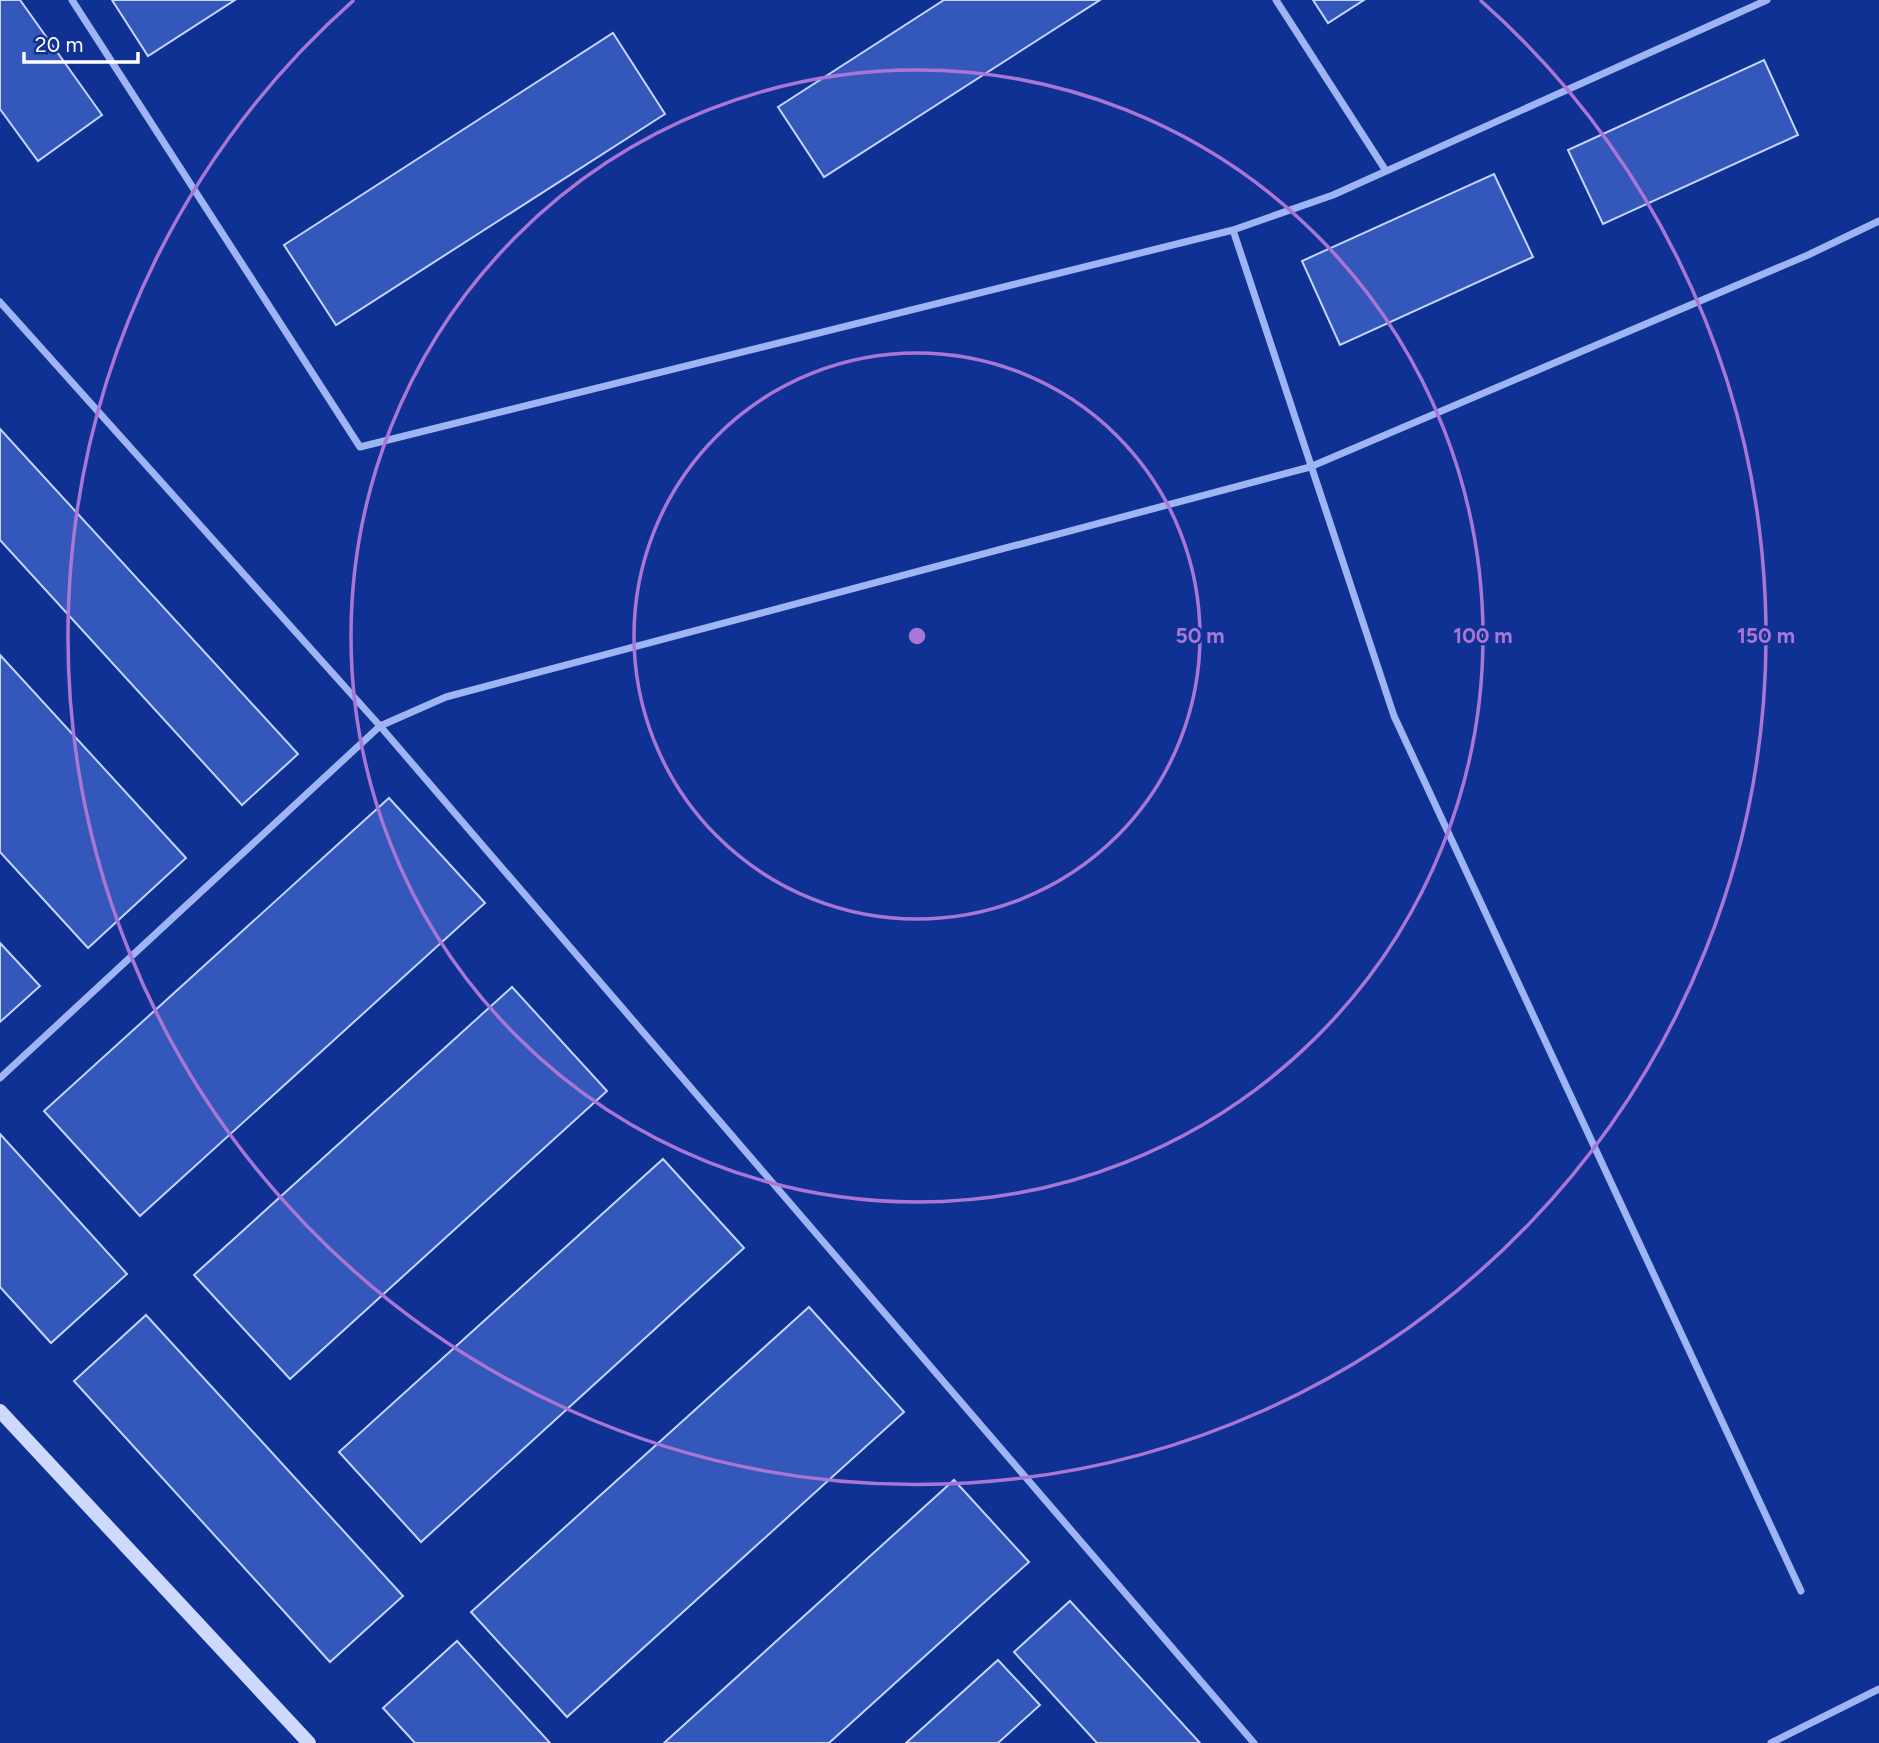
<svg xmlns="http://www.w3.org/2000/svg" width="1879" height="1743" font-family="Figtree,sans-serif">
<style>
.building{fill:#3457bb;stroke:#c6d4fe;stroke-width:2}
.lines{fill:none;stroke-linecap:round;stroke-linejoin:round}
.street{stroke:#9eb4f3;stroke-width:7}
.secondary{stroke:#cdd9fd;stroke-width:14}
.ring{fill:none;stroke:#a976d5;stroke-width:3.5}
.centre{fill:#a976d5;stroke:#103194;stroke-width:3.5}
.ring-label{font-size:21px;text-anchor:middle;font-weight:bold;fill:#a976d5;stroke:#103194;stroke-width:5;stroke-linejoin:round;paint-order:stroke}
</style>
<rect width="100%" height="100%" fill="#103194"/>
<path class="building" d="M 0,0 L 20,0 L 102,115 L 38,161 L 0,109 Z
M 112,0 L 235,0 L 148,56 Z
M 944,0 L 1100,0 L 824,177 L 778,107 Z
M 1313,0 L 1364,0 L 1328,23 Z
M 613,33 L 665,114 L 336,325 L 284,245 Z
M 1764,60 L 1798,135 L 1603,224 L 1568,150 Z
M 1494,174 L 1533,257 L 1340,345 L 1302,261 Z
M 0,429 L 298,754 L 242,805 L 0,540 Z
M 0,655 L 186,858 L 88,948 L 0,852 Z
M 389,798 L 485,903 L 140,1216 L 44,1111 Z
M 0,943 L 40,986 L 0,1022 Z
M 512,987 L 607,1091 L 290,1379 L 194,1275 Z
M 0,1134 L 127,1274 L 51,1343 L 0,1287 Z
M 663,1159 L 744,1248 L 421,1542 L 339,1452 Z
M 809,1307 L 904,1412 L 567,1717 L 471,1612 Z
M 146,1315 L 403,1596 L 330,1662 L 74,1381 Z
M 954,1480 L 1029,1562 L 829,1743 L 664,1743 Z
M 1070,1601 L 1200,1743 L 1097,1743 L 1014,1652 Z
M 457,1641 L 550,1743 L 415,1743 L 383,1708 Z
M 998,1660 L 1040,1705 L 998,1743 L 906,1743 Z"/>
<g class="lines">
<path class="street" d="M 72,0 L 360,447 L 1233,230 L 1333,195 L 1767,0
M 1276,0 L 1386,171
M 1233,230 L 1394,716 L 1801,1591
M 0,302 L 380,726 L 1254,1743
M 0,1078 L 380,726 L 446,697 L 1310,467 L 1808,255 L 1879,221
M 1771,1743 L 1879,1689"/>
<path class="secondary" d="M 0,1411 L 309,1743"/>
</g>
<g class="ring">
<circle cx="917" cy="636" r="283"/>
<circle cx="917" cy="636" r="566"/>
<path d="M1480 0A849 849 0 1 1 354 0"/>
</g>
<circle cx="917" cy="636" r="10" class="centre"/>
<g class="ring-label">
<text x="1200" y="643">50 m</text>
<text x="1483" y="643">100 m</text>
<text x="1766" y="643">150 m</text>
</g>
<path d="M24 52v10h114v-10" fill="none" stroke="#ffffff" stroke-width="3.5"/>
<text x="35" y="52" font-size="21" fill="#ffffff" stroke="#103194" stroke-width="5" paint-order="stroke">20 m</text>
</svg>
